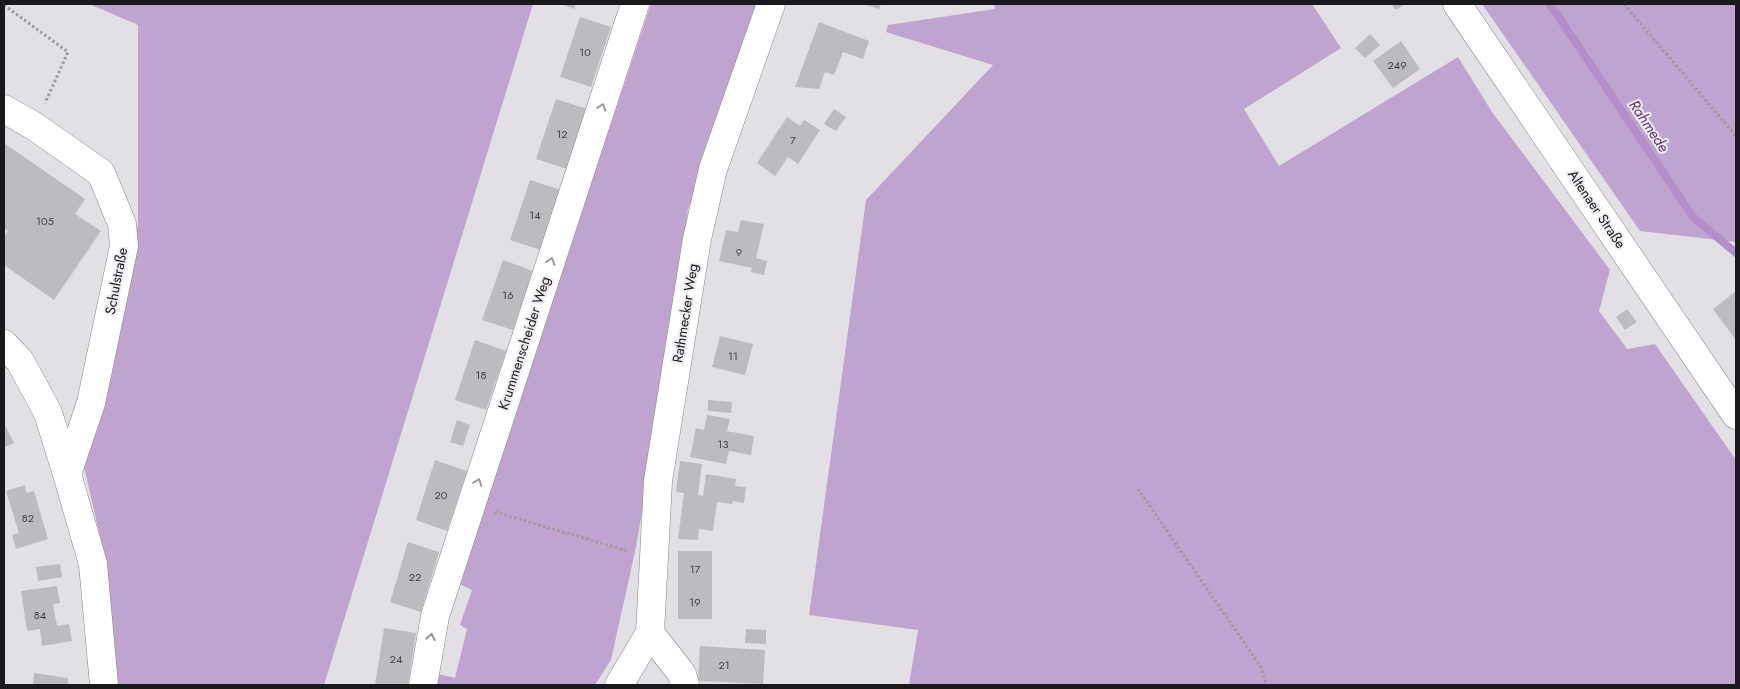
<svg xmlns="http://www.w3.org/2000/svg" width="1740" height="689" font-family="Jost,sans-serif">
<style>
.green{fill:#bfa4cf}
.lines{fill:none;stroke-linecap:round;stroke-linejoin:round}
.stream{stroke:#b38ec8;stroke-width:8}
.building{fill:#bdbbbf}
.minor-casing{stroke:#878488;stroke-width:29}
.major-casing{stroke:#878488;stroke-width:29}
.path{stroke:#9e9b9f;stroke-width:3;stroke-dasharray:2.5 2.5;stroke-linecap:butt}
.minor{stroke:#fff;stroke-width:28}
.major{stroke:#fff;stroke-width:28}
.oneway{stroke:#989798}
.labels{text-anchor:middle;stroke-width:4;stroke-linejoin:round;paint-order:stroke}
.number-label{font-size:11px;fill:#424143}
.street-label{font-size:14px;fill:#19181a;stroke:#f0edf2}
.water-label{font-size:15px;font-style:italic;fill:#5d2e74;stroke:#f0edf2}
</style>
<rect width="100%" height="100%" fill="#e3e0e5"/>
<path class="green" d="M 89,4 L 533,4 L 324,685 L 116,685 L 105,558 L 81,454 L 138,225 L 138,25 Z
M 651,4 L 760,4 L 741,80 L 688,209 L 661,400 L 636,547 L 611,660 L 595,685 L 432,685 L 434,673 L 455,678 L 467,629 L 460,625 L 472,590 L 458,583 Z
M 994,4 L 1312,4 L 1341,48 L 1244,109 L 1279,166 L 1458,57 L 1492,112 L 1610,270 L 1599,311 L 1627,349 L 1655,344 L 1736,460 L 1736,685 L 909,685 L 918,630 L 809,615 L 866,200 L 993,65 L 886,32 L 888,25 L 995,9 Z
M 1482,4 L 1736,4 L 1736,242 L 1640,231 Z"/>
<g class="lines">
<path class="stream" d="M 1550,4 L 1693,217 L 1736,253"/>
</g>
<path class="building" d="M 561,4 L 576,4 L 574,9 Z
M 863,4 L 881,4 L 879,9 Z
M 1391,4 L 1405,4 L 1396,10 Z
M 580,17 L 611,27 L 591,87 L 560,77 Z
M 819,22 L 869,41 L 863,59 L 843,52 L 834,75 L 825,72 L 819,89 L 795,87 Z
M 1370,34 L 1380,45 L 1365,58 L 1355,48 Z
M 1401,41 L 1420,69 L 1393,88 L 1373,61 Z
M 556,99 L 587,109 L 567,169 L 536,159 Z
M 834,109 L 846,117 L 836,131 L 824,124 Z
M 787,117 L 800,126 L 804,120 L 820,130 L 798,164 L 788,157 L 775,176 L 757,163 Z
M 4,143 L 85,199 L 75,214 L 101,231 L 54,300 L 4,265 L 4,237 L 8,231 L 4,228 Z
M 530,180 L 561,190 L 541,250 L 510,240 Z
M 741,220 L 764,224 L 756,258 L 767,261 L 764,275 L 751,272 L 752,268 L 719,261 L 726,230 L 738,232 Z
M 503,260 L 533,271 L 513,330 L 482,320 Z
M 1736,291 L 1736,340 L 1713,309 Z
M 1627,309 L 1637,322 L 1625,330 L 1616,317 Z
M 720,336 L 753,344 L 745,375 L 712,367 Z
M 475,340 L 506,351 L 486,410 L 455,400 Z
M 708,400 L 732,402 L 731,413 L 708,411 Z
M 707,415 L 730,419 L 727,431 L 754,436 L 751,455 L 729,451 L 726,464 L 690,457 L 696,428 L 704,430 Z
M 457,420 L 470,425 L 463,446 L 450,442 Z
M 4,423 L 14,443 L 4,447 Z
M 435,460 L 467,471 L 447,531 L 416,520 Z
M 680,461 L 702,464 L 698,495 L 703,496 L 706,474 L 736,479 L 735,486 L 746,487 L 744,503 L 733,501 L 732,504 L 717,502 L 713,531 L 699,529 L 698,540 L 678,539 L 684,493 L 676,492 Z
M 25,485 L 26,493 L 34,491 L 48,539 L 16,549 L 12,535 L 19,533 L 6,491 Z
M 408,542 L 439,552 L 421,612 L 390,602 Z
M 678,551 L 712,551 L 712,619 L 678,619 Z
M 60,564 L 62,577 L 38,581 L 36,567 Z
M 57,586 L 60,603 L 53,604 L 57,626 L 69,624 L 72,641 L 42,646 L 40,629 L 27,631 L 21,591 Z
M 384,628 L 416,633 L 408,685 L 375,685 Z
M 746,629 L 766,630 L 766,644 L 745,643 Z
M 700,646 L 765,650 L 763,684 L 698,681 Z
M 34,673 L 68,678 L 68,685 L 33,685 Z"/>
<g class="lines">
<defs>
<path id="minor" d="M 4,109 L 34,126 L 101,173 L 122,224 L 124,246 L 91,403 L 67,474
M 4,344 L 20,361 L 48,413 L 67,474 L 93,564 L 104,685
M 650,633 L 682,674 L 685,685
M 423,685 L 435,616 L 635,4
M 619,685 L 650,633 L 658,481 L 697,239 L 713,169 L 771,4"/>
<path id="major" d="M 1457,4 L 1736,415"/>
</defs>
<use href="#minor" class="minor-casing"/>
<use href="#major" class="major-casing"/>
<path class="path" d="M 1624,4 L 1736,136
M 4,5 L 68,52 L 45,103
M 1138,489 L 1261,667 L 1266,685
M 495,512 L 628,551"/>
<use href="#minor" class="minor"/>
<use href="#major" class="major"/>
</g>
<defs><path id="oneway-chevron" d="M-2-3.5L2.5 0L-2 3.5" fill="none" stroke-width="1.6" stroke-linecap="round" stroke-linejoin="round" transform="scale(1.25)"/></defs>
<g class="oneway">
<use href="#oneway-chevron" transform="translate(602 107) rotate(-72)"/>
<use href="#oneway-chevron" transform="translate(551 261) rotate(-72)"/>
<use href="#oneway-chevron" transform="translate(478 482) rotate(-72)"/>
<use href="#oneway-chevron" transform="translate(431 637) rotate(-79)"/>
</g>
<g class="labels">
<g class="number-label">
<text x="585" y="56">10</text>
<text x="1397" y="69">249</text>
<text x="562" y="138">12</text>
<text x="793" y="144">7</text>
<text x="535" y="219">14</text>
<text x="45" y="225">105</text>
<text x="739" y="256">9</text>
<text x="508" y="299">16</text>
<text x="733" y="360">11</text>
<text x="481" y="379">18</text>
<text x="723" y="448">13</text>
<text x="441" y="499">20</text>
<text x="28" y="522">82</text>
<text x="695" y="573">17</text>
<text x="415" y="581">22</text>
<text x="695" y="606">19</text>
<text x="40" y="619">84</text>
<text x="396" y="663">24</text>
<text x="724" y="669">21</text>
</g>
<g class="street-label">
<text transform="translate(1597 209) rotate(56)" y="5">Altenaer Straße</text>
<text transform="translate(116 281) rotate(-79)" y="5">Schulstraße</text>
<text transform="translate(685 313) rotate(-81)" y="5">Rathmecker Weg</text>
<text transform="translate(524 343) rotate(-72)" y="5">Krummenscheider Weg</text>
</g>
<g class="water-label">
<text transform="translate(1649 126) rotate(56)" y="5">Rahmede</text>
</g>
</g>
<rect width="1740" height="689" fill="none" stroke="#19181a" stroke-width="10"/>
</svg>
